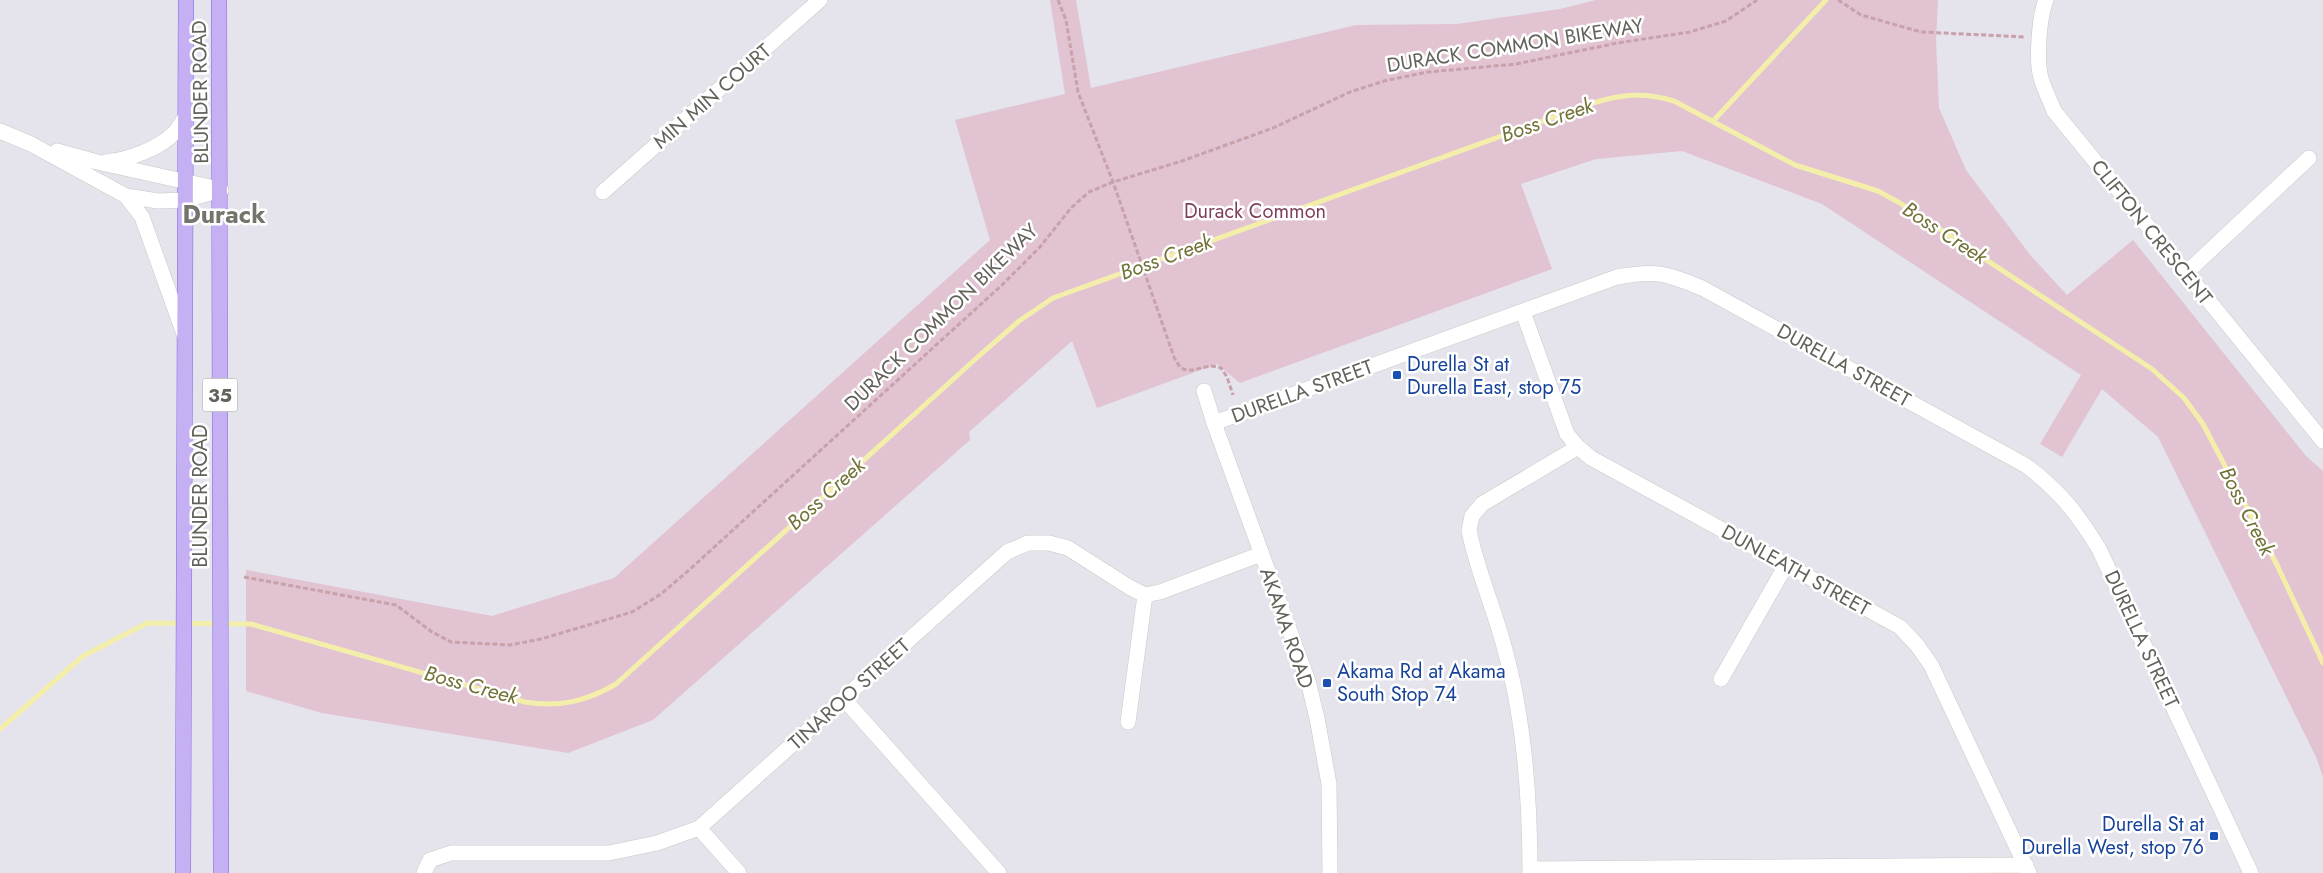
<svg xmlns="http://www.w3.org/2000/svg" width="2323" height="873" font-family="Jost,sans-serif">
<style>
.green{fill:#e1c3d2}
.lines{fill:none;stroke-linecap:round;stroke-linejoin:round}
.stream{stroke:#f4eeab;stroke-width:5}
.minor-casing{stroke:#c9cac4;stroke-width:16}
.tertiary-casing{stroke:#c9cac4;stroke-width:16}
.primary-casing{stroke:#8169df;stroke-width:16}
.path{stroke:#c8a1ab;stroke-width:3;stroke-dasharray:5 2.5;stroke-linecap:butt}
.minor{stroke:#fff;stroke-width:15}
.tertiary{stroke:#fff;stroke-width:15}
.primary{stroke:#c6b0f4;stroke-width:15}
.transit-dot{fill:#1a4fb4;stroke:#fff;stroke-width:2}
.labels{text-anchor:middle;stroke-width:5;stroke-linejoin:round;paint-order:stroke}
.shield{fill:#fff;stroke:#91918c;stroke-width:1}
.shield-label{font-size:19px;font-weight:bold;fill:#62625b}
.street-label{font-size:20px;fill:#62625b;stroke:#fff}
.park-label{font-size:20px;fill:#7d3f5c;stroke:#fff}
.transit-label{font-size:20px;fill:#164399;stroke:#fff;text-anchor:start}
.water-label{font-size:21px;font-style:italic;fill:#727238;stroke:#fff}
.district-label{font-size:25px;font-weight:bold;fill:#74746c;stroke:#fff}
</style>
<rect width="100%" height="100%" fill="#e5e3ec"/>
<path class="green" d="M 1050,0 L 1076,0 L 1091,88 L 1356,25 L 1457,24 L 1560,9 L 1596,0 L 1938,0 L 1936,40 L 1939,108 L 1966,170 L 2031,256 L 2067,295 L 2133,240 L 2306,456 L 2323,471 L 2323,777 L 2316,757 L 2158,437 L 2102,389 L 2062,457 L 2040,444 L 2081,375 L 1822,204 L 1682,151 L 1596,159 L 1521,184 L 1552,269 L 1240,383 L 1217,364 L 1097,408 L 1072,341 L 969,432 L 970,440 L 653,720 L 568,753 L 322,713 L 246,691 L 246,570 L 492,616 L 614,578 L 990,240 L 955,120 L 1065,94 Z"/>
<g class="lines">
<path class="stream" d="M 1714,120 L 1826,0
M 0,729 L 83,656 L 147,623 L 251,624 L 525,702 C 559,708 587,701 616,684 L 980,355 L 1019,321 L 1053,298 L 1593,103 C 1622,94 1645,92 1674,101 L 1795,165 L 1878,191 L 1900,203 L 2152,369 L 2184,398 L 2203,424 L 2277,565 L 2323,663"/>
<defs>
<path id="minor" d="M 2046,0 C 2039,17 2036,61 2041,78 C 2044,89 2050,100 2054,111 L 2323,441
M 603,192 L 820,0
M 2186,273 L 2309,158
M 1523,312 L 1567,434 L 1578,447 L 1591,458 L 1900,627 L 1917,645 L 1931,665 L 2029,873
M 1204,391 L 1214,423
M 1721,679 L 1786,565
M 844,699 L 999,873
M 1128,722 L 1145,595
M 699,828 L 739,873
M 1530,869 L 2026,865
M 424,873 L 430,860 L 451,853 L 609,853 L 657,843 L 699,828 L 1007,552 L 1028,543 L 1049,543 L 1068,548 L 1129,587 L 1145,595 L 1160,592 L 1261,554
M 1530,873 C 1530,801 1525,724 1506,654 C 1496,612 1477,572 1469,530 L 1472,516 L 1482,504 L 1578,447"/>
<path id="tertiary" d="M 0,131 L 31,144 L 126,196 L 158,201 L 185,200 L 221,190
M 57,151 L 97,162 L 219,189
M 106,162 C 127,160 159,149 174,133 C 178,129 181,123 185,118
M 126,196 L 142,217 L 184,334
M 1330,873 L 1329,784 L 1317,718 L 1308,681 L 1214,423 L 1617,277 C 1656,270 1666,273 1702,288 L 2025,465 C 2059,490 2078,514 2099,549 L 2251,873"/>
<path id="primary" d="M 219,0 L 221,873
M 183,873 L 186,0"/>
</defs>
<use href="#minor" class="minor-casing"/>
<use href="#tertiary" class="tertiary-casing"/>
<use href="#primary" class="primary-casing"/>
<path class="path" d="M 1058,0 L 1066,20 L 1078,92 L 1113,182 L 1174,357 C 1186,384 1202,360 1221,368 L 1227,377 L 1233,395
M 1838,0 L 1861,15 L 1921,32 L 2026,37
M 244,577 L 396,605 L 432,632 L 451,642 L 510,645 L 541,639 L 632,612 L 661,594 L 688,571 L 1002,285 L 1040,247 L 1071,208 L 1089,192 L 1113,182 L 1182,161 L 1273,128 L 1350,92 L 1384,81 L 1428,72 L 1516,64 L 1617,43 L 1690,32 L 1726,21 L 1757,0"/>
<use href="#minor" class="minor"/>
<use href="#tertiary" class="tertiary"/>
<use href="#primary" class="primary"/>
</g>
<g class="transit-dot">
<rect x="1392" y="370" width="10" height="10" rx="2.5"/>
<rect x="1322" y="678" width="10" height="10" rx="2.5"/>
<rect x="2209" y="831" width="10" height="10" rx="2.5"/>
</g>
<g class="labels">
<rect class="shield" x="202.5" y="378.5" width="35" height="33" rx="4"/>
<g class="shield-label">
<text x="220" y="402">35</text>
</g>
<g class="street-label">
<text transform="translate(1515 45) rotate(-9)" y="7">DURACK COMMON BIKEWAY</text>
<text transform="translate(200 92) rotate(-91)" y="7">BLUNDER ROAD</text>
<text transform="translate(712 96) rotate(-41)" y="7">MIN MIN COURT</text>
<text transform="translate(2152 232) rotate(51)" y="7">CLIFTON CRESCENT</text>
<text transform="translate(941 317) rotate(-44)" y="7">DURACK COMMON BIKEWAY</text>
<text transform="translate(1844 365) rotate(29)" y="7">DURELLA STREET</text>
<text transform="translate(1302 391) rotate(-20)" y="7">DURELLA STREET</text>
<text transform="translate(200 496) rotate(-90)" y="7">BLUNDER ROAD</text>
<text transform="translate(1796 570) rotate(29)" y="7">DUNLEATH STREET</text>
<text transform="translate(1287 628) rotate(71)" y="7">AKAMA ROAD</text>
<text transform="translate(2142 639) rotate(65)" y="7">DURELLA STREET</text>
<text transform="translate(849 694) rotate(-42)" y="7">TINAROO STREET</text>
</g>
<g class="park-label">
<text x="1255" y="218">Durack Common</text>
</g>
<g class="transit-label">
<text x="1407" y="371">Durella St at<tspan x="1407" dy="23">Durella East, stop 75</tspan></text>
<text x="1337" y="678">Akama Rd at Akama<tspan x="1337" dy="23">South Stop 74</tspan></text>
<text x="2204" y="831" text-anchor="end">Durella St at<tspan x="2204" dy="23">Durella West, stop 76</tspan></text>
</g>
<g class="water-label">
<text transform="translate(1547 120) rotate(-19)" y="7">Boss Creek</text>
<text transform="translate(1945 233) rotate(33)" y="7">Boss Creek</text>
<text transform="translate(1166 257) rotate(-20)" y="7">Boss Creek</text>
<text transform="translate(826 494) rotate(-42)" y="7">Boss Creek</text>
<text transform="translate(2247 511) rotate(63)" y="7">Boss Creek</text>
<text transform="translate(471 685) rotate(15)" y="7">Boss Creek</text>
</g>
<g class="district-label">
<text x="224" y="223">Durack</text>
</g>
</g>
</svg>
